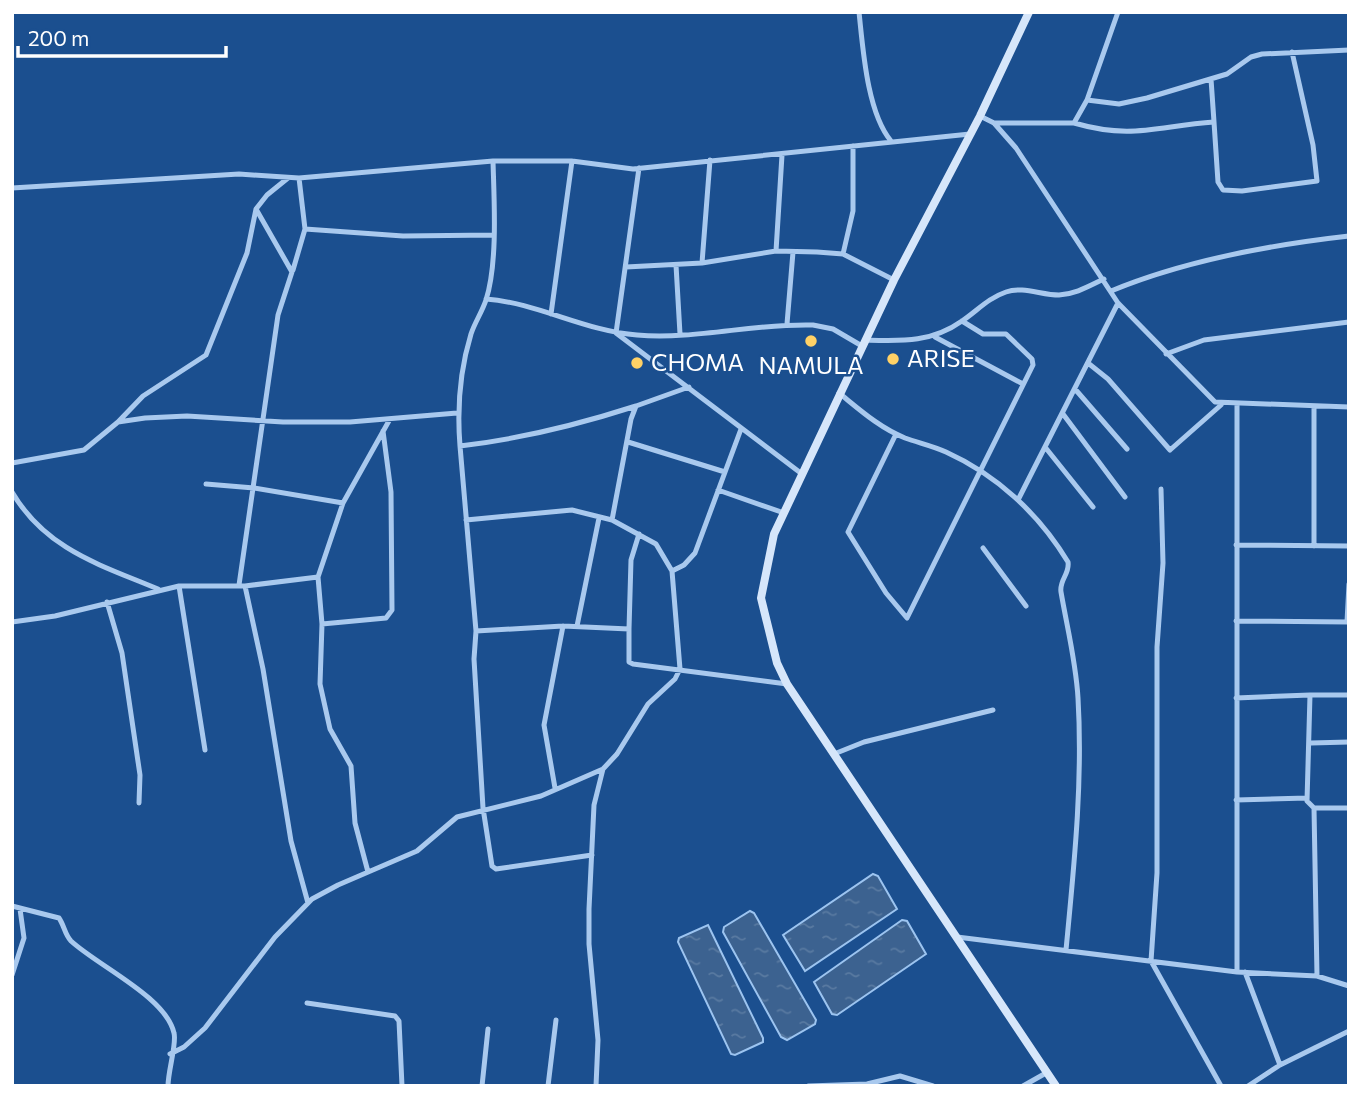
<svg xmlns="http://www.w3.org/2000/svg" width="1361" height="1098" font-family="Commissioner,sans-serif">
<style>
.water{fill:url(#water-ripples);stroke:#9cc4f0;stroke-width:2}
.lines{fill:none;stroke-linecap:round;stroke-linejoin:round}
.street{stroke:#a9c9ee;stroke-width:5}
.secondary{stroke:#d6e6fa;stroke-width:8}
.poi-dot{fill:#ffd166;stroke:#1b4f8f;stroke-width:2.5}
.labels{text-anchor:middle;stroke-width:5;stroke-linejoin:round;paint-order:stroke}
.poi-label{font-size:24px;fill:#fff;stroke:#1b4f8f;text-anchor:start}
</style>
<defs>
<pattern id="water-ripples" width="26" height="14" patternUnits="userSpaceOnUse" patternTransform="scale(1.75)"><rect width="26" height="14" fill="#3c6290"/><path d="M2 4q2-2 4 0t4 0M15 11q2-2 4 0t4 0" fill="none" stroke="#597aa1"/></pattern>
</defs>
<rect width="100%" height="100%" fill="#1b4f8f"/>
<path class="water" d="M 873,874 L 878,876 L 897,909 L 805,971 L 783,935 Z
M 750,911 L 754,913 L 816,1020 L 815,1024 L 787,1040 L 781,1037 L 723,932 L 724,927 Z
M 902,920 L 907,921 L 926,954 L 837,1015 L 832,1014 L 814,982 Z
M 708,925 L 763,1038 L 763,1042 L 735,1055 L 731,1054 L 678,942 L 679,938 Z"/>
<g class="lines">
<path class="street" d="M 859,12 C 863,49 867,112 891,141
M 1087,100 L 1119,104 L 1147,98 L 1227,74 L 1251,57 L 1262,54 L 1349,50
M 980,116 L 994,123 L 1016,148 L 1118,303 L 1215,402 L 1349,407
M 1214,122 L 1218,182 L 1223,190 L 1242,191 L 1317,181 L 1313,145 L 1292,52
M 994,123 L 1074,123 L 1087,100 L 1118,12
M 1074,123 C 1133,140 1157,126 1214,122 L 1211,79
M 493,161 C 494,199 498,263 486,300 C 482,312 475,322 471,334 C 460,370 457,409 460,446 C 521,439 577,425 636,406
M 639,168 L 616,333 L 802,474
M 12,188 L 239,174 L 299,178 L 493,161 L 572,161 L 633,169 L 970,134
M 305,229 L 403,236 L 493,235
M 776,251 L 782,155
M 843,254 L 853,211 L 853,146
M 702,263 L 710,160
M 676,265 L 680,334
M 626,267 L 702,263 L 776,251 L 817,252 L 843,254 L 894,280
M 293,270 L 305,229 L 299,178
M 1111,291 C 1186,260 1269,245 1349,236
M 486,299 C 538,303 584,331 637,335 C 695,340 755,323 813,325 L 833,329 L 862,346
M 551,314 L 572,161
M 787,324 L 793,252
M 935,337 L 1023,384
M 865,340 C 901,341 931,343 962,321 C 977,311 988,298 1006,292 C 1023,286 1041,295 1059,295 C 1076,294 1089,286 1104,279
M 1166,354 L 1204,340 L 1349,322
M 1088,363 L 1108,379 L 1170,450 L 1221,405
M 1075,389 L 1127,449
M 839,393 C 860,410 880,428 905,438 C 919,443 933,446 946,452 C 997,475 1039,514 1068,562 C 1070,574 1059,580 1061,592 C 1067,627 1076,662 1078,698 C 1083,782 1074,866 1066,950
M 1237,405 L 1237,972
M 1063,414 L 1125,497
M 118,422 L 143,396 L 206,355 L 247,253 L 256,209
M 896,434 L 848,532 L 886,593 L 907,618 L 1033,365 L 1032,359 L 1006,334 L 983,334 L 962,321
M 628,442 L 725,472
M 460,446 L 476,631 L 563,626 L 629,629 L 629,662 L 633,664 L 787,684
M 1045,447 L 1093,507
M 12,463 L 84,450 L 118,422 L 145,418 L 187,416 L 283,422 L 350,422 L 457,413
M 206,484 L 254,488 L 343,503
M 1161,489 L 1163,563 L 1157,647 L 1157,873 L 1151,961 L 1221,1086
M 718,490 L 784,513
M 12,492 C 46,550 101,565 158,589
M 1019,498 L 1118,303
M 466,520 L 572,510 L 612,520
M 1236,545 L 1349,546
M 1314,546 L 1314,407
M 983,548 L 1026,606
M 672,571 L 684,565 L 695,553 L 741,429
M 239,585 L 278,315 L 292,272 L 256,209 L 267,195 L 288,178
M 179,586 L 205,750
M 245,586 L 263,669 L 291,841 L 308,903
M 107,602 L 122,653 L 140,775 L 139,803
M 1236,621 L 1349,622
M 12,622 L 55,616 L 179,586 L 245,586 L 318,577
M 1347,622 L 1349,584
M 322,624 L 386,618 L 392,610 L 391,492 L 383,431
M 577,626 L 599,518
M 629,629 L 631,560 L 639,534
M 476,631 L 474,659 L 483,808 L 492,866 L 496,869 L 592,855
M 1310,695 L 1349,695
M 1236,698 L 1310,695 L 1307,801 L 1314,808 L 1349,808
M 1311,743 L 1349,742
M 834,754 L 864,742 L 993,710
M 555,788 L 544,725 L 563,626
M 1236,800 L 1307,798
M 1314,808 L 1317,976
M 368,872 L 355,823 L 351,766 L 330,729 L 320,684 L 322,624 L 318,577 L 343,503 L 390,419
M 12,906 L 59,918 C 64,925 65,935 71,941 C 98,966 166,997 174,1033 C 177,1043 168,1071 168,1086
M 957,937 L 1237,972 L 1317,976 L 1349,986
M 1245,972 L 1280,1065 L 1248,1086
M 12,975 L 24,938 L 20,909
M 307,1003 L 395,1016 L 399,1021 L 402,1086
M 170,1054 L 184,1047 L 205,1028 L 275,937 L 312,899 L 338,885 L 417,851 L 457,817 L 541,796 L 603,769 L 617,754 L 648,704 L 675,679 L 680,669 L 672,571 L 656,544 L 612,520 L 631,419 L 636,406 L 689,387
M 1280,1065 L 1349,1031
M 482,1086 L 488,1029
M 548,1086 L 556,1020
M 596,1086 L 598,1040 L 589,944 L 589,909 L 594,805 L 603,769
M 808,1086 L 867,1084 L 900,1076 L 933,1086
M 1023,1086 L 1046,1073"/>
<path class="secondary" d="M 1029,12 L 980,116 L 894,280 L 774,534 L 761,598 L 777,663 L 787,684 L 1056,1086"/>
</g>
<g class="poi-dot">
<circle cx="811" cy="341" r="7"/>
<circle cx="893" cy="359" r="7"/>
<circle cx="637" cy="363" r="7"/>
</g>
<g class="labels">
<g class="poi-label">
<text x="907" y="367">ARISE</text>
<text x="651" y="371">CHOMA</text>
<text x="811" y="374" text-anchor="middle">NAMULA</text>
</g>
</g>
<rect width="1361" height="1098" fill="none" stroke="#ffffff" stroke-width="28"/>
<path d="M18 46v10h208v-10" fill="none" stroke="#ffffff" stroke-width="3.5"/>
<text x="28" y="46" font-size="21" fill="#ffffff" stroke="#1b4f8f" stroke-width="5" paint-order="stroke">200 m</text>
</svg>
